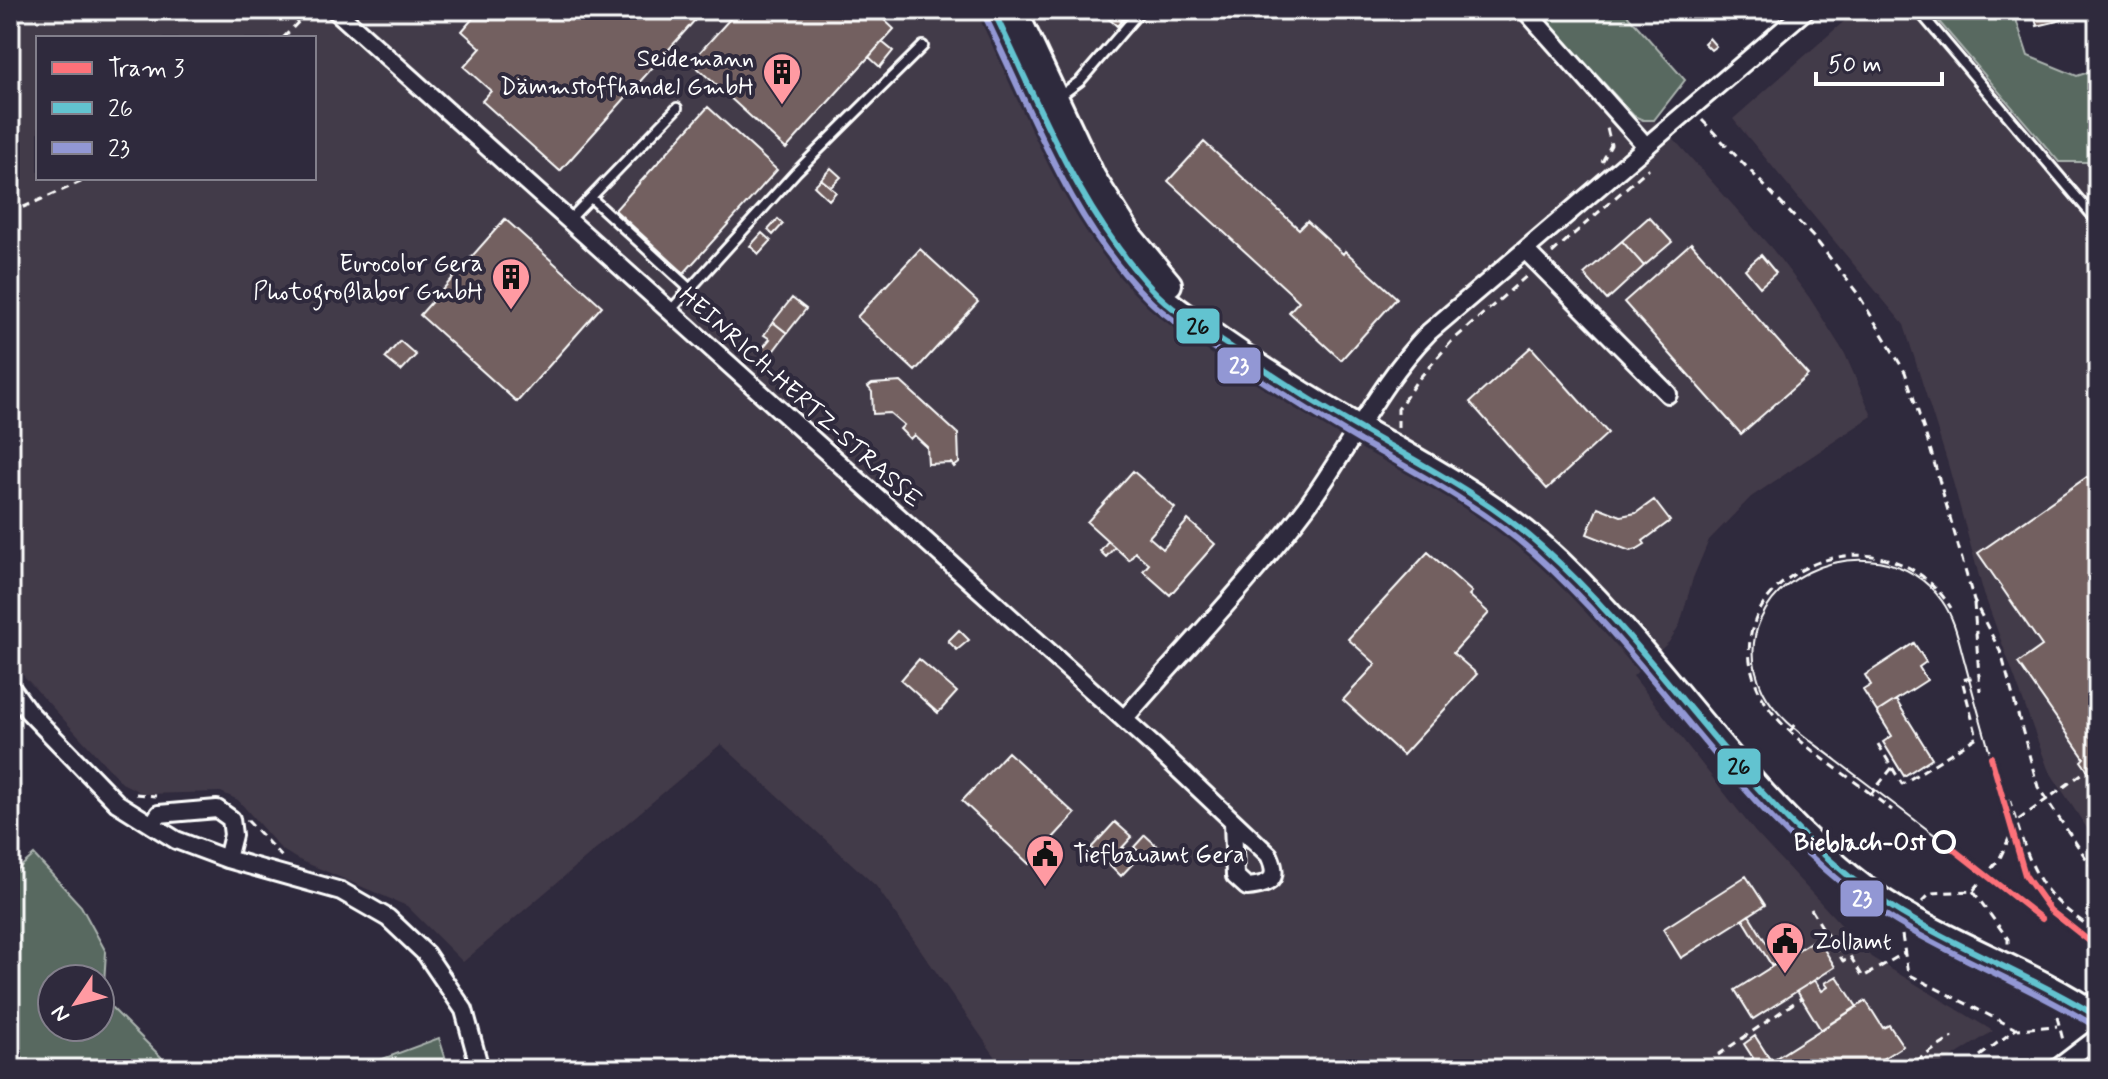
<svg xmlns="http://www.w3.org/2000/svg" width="2108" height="1079" font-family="Mynerve,sans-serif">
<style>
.built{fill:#433a48;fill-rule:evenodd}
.green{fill:#586961;stroke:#acb4b0;stroke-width:2;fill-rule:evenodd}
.building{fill:#736160;stroke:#fff;stroke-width:2}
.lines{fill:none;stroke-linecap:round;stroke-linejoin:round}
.service-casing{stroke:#fff;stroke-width:14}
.minor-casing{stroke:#fff;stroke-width:22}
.secondary-casing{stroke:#fff;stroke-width:30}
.path{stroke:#fff;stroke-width:3;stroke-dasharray:8 6;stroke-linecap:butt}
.service{stroke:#2f2a3d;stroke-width:8}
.minor{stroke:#2f2a3d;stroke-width:16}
.secondary{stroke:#2f2a3d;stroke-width:24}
.tram{stroke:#fff;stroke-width:2}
.bus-1-casing{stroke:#2f2a3d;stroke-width:12}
.bus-2-casing{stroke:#2f2a3d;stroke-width:12}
.bus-1{stroke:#62c3d0;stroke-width:6}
.bus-2{stroke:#9297d4;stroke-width:6}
.tram-1-casing{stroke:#2f2a3d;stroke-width:12}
.tram-1{stroke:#fd7179;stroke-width:6}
.stop-dot{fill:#2f2a3d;stroke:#fff;stroke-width:4}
.labels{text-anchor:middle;stroke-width:8;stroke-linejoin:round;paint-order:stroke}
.poi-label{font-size:24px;fill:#fff;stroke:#2f2a3d;text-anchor:end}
.street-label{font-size:24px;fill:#fff;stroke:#2f2a3d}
.stop-label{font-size:24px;font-weight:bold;fill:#fff;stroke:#2f2a3d;text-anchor:end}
.line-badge{stroke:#2f2a3d;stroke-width:3}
.badge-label{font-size:22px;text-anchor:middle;font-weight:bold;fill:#fff}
.pale-badge-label{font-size:22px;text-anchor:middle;font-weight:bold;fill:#111}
</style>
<rect width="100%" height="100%" fill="#2f2a3d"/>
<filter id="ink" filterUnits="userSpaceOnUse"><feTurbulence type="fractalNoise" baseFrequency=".0125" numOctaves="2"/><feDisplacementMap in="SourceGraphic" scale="16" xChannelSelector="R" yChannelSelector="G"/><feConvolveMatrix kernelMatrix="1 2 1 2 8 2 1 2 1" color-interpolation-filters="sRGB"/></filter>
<g filter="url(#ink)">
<path class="built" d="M 10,10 L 1537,10 L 1624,108 L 1643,120 L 1654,120 L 1680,146 L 1773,250 L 1809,297 L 1845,354 L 1872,416 L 1751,497 L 1709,540 L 1693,578 L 1680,624 L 1669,642 L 1633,676 L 1755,832 L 1871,957 L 1993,1031 L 1934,1069 L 1004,1069 L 876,886 L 721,744 L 463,962 L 407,906 L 297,859 L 281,849 L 238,800 L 221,792 L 144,794 L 122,783 L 10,661 ZM 38,38 L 314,38 L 314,178 L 38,178 Z
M 1857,10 L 1929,10 L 2059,162 L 2098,162 L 2098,845 L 2048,769 L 1984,594 L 1948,464 L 1904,325 L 1733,119 Z"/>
<path class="green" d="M 1537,10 L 1623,10 L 1685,80 L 1654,120 L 1643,120 L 1634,116 Z
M 1929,10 L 2013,10 L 2028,56 L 2077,76 L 2098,69 L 2098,162 L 2059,162 Z
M 34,855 L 81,906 L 106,952 L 103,999 L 161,1057 L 169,1069 L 10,1069 L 10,876 ZM 52,979 L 100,979 L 100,1027 L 52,1027 Z
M 439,1038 L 449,1069 L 369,1069 L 377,1061 Z"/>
<path class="building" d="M 480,10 L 704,10 L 560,171 L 482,101 L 491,91 L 464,67 L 481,48 L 462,31 Z
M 738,10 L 885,10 L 880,16 L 894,29 L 786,149 L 691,62 Z
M 1099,10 L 1131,10 L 1117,26 Z
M 1718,10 L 1741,10 L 1728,21 Z
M 2033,10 L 2060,10 L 2062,20 L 2037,26 Z
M 1709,38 L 1716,46 L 1711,50 L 1704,43 Z
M 882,42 L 893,51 L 880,67 L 869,57 Z
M 708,107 L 777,170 L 684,273 L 615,210 Z
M 1204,142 L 1299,229 L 1307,221 L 1343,254 L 1345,251 L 1397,298 L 1341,360 L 1289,312 L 1299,301 L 1168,181 Z
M 831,168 L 841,177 L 831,187 L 821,179 Z
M 821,179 L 836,192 L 829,200 L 814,186 Z
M 1649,217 L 1672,242 L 1644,266 L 1622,241 Z
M 505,219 L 602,306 L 517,402 L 420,315 Z
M 778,219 L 783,224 L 773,235 L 768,230 Z
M 762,233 L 771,241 L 759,254 L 750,246 Z
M 1622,241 L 1644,266 L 1607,300 L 1584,274 Z
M 1691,243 L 1808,375 L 1741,434 L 1624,302 Z
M 920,249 L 978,302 L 915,371 L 857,317 Z
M 1761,255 L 1776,273 L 1760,287 L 1745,269 Z
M 792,298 L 806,309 L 787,333 L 773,322 Z
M 773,322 L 787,333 L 768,358 L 760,351 L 770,339 L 764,335 Z
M 400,341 L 416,355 L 401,371 L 385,358 Z
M 1531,347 L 1608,433 L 1547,489 L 1470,402 Z
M 901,382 L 958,434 L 959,463 L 954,467 L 951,463 L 928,464 L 927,447 L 914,435 L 910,439 L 900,429 L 904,425 L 890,413 L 873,414 L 872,392 L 868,387 L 872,384 Z
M 1133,471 L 1175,508 L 1149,537 L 1163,549 L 1188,520 L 1215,544 L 1170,595 L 1143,571 L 1149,564 L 1135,552 L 1129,560 L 1087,522 Z
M 2087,477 L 2098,493 L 2098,777 L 2093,778 L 2081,761 L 2084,758 L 2018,663 L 2042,646 L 1978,553 Z
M 1654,500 L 1670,521 L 1643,541 L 1645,544 L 1637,549 L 1630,551 L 1587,534 L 1598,507 L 1621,516 L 1636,513 Z
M 1108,541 L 1115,547 L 1106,557 L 1100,551 Z
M 1428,552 L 1472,592 L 1469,595 L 1489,613 L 1453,653 L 1477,674 L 1403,755 L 1343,700 L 1376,664 L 1348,639 Z
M 959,630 L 969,640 L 957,650 L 948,641 Z
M 1914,643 L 1926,662 L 1919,667 L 1927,680 L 1877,712 L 1863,690 L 1871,685 L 1865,675 Z
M 919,659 L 957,692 L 938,713 L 901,680 Z
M 1896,700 L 1932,758 L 1904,776 L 1883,742 L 1892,736 L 1877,712 Z
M 1008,752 L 1075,814 L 1029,864 L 962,801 Z
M 1115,822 L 1132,837 L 1108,863 L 1091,848 Z
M 1145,835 L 1157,846 L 1146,858 L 1134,847 Z
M 1123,847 L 1137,859 L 1121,876 L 1108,863 Z
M 1746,876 L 1765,905 L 1681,958 L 1663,929 Z
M 1749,915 L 1778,962 L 1772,966 L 1743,919 Z
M 1817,938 L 1835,967 L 1753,1019 L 1735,990 Z
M 1837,976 L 1857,1007 L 1821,1030 L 1797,991 L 1815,980 L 1822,991 L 1828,987 L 1825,983 Z
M 1866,1001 L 1883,1028 L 1889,1025 L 1903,1046 L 1866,1069 L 1735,1069 L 1753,1058 L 1744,1044 L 1755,1036 L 1771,1061 Z"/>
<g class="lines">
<defs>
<path id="service" d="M 1918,10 L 2098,222
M 1060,96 L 1080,81 L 1141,10
M 591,198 L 690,289
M 569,220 L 677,108
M 670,311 L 796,172 L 923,46"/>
<path id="minor" d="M 335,10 L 1156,748 L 1269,855 C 1280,879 1271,885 1247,887 L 1235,876 L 1233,822
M 1525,10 L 1646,146
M 1525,250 L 1668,394
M 10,686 L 28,711 L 117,803 L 152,825 L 176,840 L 227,859 L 341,891 L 388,918 L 426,954 L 464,1010 L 480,1069
M 1124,719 C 1185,649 1251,581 1307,506 C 1349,449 1379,383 1429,332 L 1806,10
M 152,825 L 159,814 L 217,809 L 231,819 L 233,835 L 227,859
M 2056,1069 L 2098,1037"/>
<path id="secondary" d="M 993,10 C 1042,106 1076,211 1152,289 C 1168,306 1188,317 1207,331 C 1257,367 1309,399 1362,430 C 1424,465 1489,500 1542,547 C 1655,648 1733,783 1851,878 C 1923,938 2021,964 2098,1017
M 1014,10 L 1093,178 L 1130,237 L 1169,284"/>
</defs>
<use href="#service" class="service-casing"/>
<use href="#minor" class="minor-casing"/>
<use href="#secondary" class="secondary-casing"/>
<path class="path" d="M 1501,10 L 1511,21
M 283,38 L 310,10
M 1702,120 L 1816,240 L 1858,294 L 1905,372 L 1930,448 L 1974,601 L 2001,653 L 2038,787 L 2094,870 L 2098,900
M 1602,162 L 1611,145 L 1607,128
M 10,213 L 90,178
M 1552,253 L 1649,168
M 1398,428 L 1398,409 L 1416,382 L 1451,342 L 1529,274
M 1974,603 L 1980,691
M 1790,731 L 1797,723
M 1878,744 L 1902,784 L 1977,737 L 1962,680 L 1979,676
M 1892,768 L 1871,794 L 1892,810
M 136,794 L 156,796
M 1871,794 C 1838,768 1787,738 1765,702 C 1695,587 1878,492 1951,608
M 2009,799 C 2020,832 2029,871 2053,897 C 2066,911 2083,922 2098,933
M 247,820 L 283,858
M 1973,891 L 2008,939 L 2008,944
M 1922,902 L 1931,893 L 1973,891 L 2000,858 L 2017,821 L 2087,770
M 1811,909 L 1843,961 L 1850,956 L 1863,977 L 1904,953
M 1902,935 L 1908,974 L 2016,1029
M 2057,1017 L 2064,1044
M 1718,1055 L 1801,998
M 1980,1056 L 2016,1029 L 2057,1026
M 1904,1069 L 1953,1037"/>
<use href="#service" class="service"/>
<use href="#minor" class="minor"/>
<use href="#secondary" class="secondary"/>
<path class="tram" d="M 1944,842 C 1908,815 1873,788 1837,761 C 1812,741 1778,721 1763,691 C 1713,585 1876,509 1942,601 C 1955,619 1959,642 1965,663 C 1973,694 1982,725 1991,757"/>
<defs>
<path id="bus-1" d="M 993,10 C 1040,106 1078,210 1152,289 C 1174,313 1205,330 1232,348 C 1274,377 1318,405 1362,430 C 1424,466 1489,499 1542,547 C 1655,648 1733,782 1851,878 C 1925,938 2018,967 2098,1017"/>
<path id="bus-2" d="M 984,14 C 1032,112 1070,223 1149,300 C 1167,318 1190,331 1211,346 C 1259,380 1309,411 1360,441 C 1421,475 1483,508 1535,554 C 1648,655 1726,790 1845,886 C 1919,946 2012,975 2093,1025"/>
</defs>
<use href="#bus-1" class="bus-1-casing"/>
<use href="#bus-2" class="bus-2-casing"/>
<use href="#bus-1" class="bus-1"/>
<use href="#bus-2" class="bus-2"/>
<defs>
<path id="tram-1" d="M 1991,757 L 2025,875 L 2050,910 L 2098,948
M 1944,842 L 2042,919"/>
</defs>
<use href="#tram-1" class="tram-1-casing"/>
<use href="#tram-1" class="tram-1"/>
</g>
</g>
<defs>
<symbol id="building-pin" viewBox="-11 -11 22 30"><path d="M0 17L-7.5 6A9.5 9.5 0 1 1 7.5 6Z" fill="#ff9aa2" stroke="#2f2a3d"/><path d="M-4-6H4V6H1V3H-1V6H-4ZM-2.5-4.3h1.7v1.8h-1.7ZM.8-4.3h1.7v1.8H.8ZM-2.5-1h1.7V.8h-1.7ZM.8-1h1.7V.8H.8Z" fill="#111"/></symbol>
<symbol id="civic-pin" viewBox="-11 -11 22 30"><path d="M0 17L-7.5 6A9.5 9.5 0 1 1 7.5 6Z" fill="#ff9aa2" stroke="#2f2a3d"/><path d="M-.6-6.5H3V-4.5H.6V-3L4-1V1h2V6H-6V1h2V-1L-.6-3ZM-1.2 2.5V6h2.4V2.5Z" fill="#111"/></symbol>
</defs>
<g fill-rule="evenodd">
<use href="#building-pin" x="760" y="50" width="44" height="60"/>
<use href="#building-pin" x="489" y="255" width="44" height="60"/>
<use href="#civic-pin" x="1023" y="832" width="44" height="60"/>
<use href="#civic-pin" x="1763" y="919" width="44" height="60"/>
</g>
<circle class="stop-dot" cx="1944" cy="842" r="10"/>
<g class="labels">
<g class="poi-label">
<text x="754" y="66">Seidemann<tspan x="754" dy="28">Dämmstoffhandel GmbH</tspan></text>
<text x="483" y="271">Eurocolor Gera<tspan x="483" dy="28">Photogroßlabor GmbH</tspan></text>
<text x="1073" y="862" text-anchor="start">Tiefbauamt Gera</text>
<text x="1813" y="949" text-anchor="start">Zollamt</text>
</g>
<g class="street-label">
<text transform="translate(801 397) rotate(42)" y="8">HEINRICH-HERTZ-STRASSE</text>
</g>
<g class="stop-label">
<text x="1926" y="850">Bieblach-Ost</text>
</g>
</g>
<g class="line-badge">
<rect x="1175" y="307" width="46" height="38" rx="8" fill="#62c3d0"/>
<rect x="1216" y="346" width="46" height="39" rx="8" fill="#9297d4"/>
<rect x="1716" y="747" width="46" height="39" rx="8" fill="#62c3d0"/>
<rect x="1839" y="879" width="46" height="39" rx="8" fill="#9297d4"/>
</g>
<g class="badge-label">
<text x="1239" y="373">23</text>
<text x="1862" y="906">23</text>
</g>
<g class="pale-badge-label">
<text x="1198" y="334">26</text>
<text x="1739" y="774">26</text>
</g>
<rect width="2108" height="1079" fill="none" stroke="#2f2a3d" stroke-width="40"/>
<rect x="20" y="20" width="2068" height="1039" fill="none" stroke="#fff" stroke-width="3" filter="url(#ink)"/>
<rect x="36" y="36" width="280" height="144" fill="#2f2a3d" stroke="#827f8b" stroke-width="2"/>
<rect x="52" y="62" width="40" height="12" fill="#fd7179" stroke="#827f8b" stroke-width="2"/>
<text x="108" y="76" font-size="24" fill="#ffffff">Tram 3</text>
<rect x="52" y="102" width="40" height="12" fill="#62c3d0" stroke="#827f8b" stroke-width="2"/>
<text x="108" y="116" font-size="24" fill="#ffffff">26</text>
<rect x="52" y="142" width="40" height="12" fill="#9297d4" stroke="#827f8b" stroke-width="2"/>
<text x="108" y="156" font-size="24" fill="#ffffff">23</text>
<g transform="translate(76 1003) rotate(235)"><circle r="38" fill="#2f2a3d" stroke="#827f8b" stroke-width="2"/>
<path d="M0-6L14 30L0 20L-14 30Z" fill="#ff9aa2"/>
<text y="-12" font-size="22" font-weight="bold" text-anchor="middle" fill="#ffffff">N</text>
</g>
<path d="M1816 72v12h126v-12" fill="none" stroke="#ffffff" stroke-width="4"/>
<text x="1828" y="72" font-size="24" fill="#ffffff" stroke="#2f2a3d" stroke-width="6" paint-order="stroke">50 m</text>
</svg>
